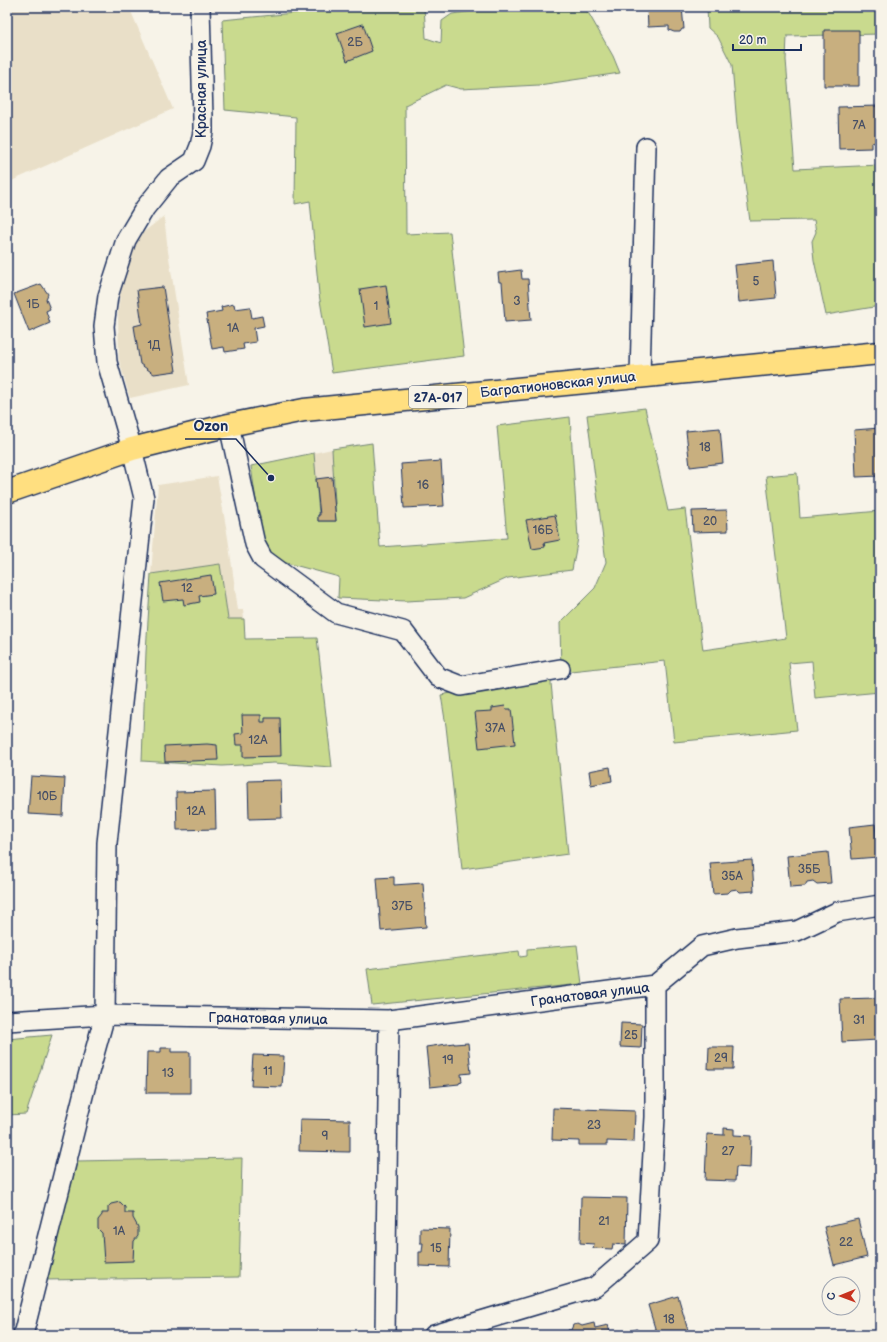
<svg xmlns="http://www.w3.org/2000/svg" width="887" height="1342" font-family="'Balsamiq Sans',sans-serif">
<style>
.built{fill:#e9dfc8}
.green{fill:#c9da8e;stroke:#728476}
.building{fill:#c8af7f;stroke:#1b2f5e}
.lines{fill:none;stroke-linecap:round;stroke-linejoin:round}
.minor-casing{stroke:#1b2f5e;stroke-width:22}
.primary-casing{stroke:#1b2f5e;stroke-width:25}
.minor{stroke:#f7f3e8;stroke-width:19}
.primary{stroke:#ffdf80;stroke-width:22}
.labels{text-anchor:middle;stroke-width:3;stroke-linejoin:round;paint-order:stroke}
.number-label{font-size:12px;fill:#464f66}
.shield{fill:#f7f3e8;stroke:#5d6a87;stroke-width:1}
.shield-label{font-size:13px;font-weight:bold;fill:#1b2f5e}
.street-label{font-size:14px;fill:#1b2f5e;stroke:#f7f3e8}
.leader{fill:none;stroke:#1b2f5e;stroke-width:1.5}
.callout-dot{fill:#1b2f5e;stroke:#f7f3e8;stroke-width:1.5}
.callout-label{font-size:15px;text-anchor:middle;font-weight:bold;fill:#1b2f5e;stroke:#f7f3e8;stroke-width:3;stroke-linejoin:round;paint-order:stroke}
</style>
<rect width="100%" height="100%" fill="#f7f3e8"/>
<filter id="ink" filterUnits="userSpaceOnUse"><feTurbulence type="fractalNoise" baseFrequency=".025" numOctaves="2"/><feDisplacementMap in="SourceGraphic" scale="8" xChannelSelector="R" yChannelSelector="G"/><feConvolveMatrix kernelMatrix="1 2 1 2 8 2 1 2 1" color-interpolation-filters="sRGB"/></filter>
<g filter="url(#ink)">
<path class="built" d="M 7,7 L 129,7 L 173,109 L 7,183 Z
M 164,216 L 168,251 L 189,385 L 130,398 L 119,360 L 118,312 L 121,286 L 136,238 Z
M 332,449 L 336,521 L 318,521 L 318,514 L 319,514 L 314,453 Z
M 217,476 L 228,538 L 238,610 L 243,610 L 244,619 L 228,620 L 220,564 L 151,574 L 158,485 Z"/>
<path class="green" d="M 356,7 L 424,7 L 426,38 L 441,43 L 442,21 L 452,14 L 501,7 L 585,7 L 613,56 L 620,73 L 539,85 L 461,89 L 446,85 L 405,105 L 406,234 L 450,232 L 464,356 L 332,373 L 319,294 L 310,201 L 295,204 L 296,117 L 225,110 L 222,20 Z
M 707,7 L 880,7 L 880,34 L 787,36 L 786,60 L 795,169 L 880,165 L 880,306 L 826,315 L 814,260 L 812,241 L 816,232 L 814,220 L 750,221 L 737,125 L 732,65 L 718,37 L 708,28 Z
M 645,408 L 668,511 L 685,509 L 703,650 L 786,638 L 766,476 L 797,473 L 800,518 L 880,511 L 880,692 L 815,698 L 812,661 L 789,663 L 797,730 L 674,742 L 665,661 L 561,672 L 560,623 L 595,588 L 606,562 L 587,415 Z
M 570,417 L 578,538 L 572,570 L 508,578 L 463,598 L 406,601 L 338,598 L 339,577 L 264,557 L 251,466 L 314,453 L 319,514 L 318,515 L 318,521 L 336,521 L 332,449 L 372,443 L 380,547 L 507,538 L 497,426 Z
M 220,564 L 228,619 L 244,619 L 245,639 L 317,638 L 332,767 L 274,763 L 222,766 L 142,761 L 146,652 L 151,574 Z
M 550,673 L 568,854 L 462,869 L 446,726 L 441,695 Z
M 577,945 L 582,984 L 372,1005 L 367,969 L 519,951 L 520,957 L 527,956 L 527,949 Z
M 52,1035 L 26,1114 L 7,1115 L 7,1039 Z
M 242,1158 L 239,1277 L 43,1280 L 76,1161 Z"/>
<path class="building" d="M 647,7 L 682,7 L 684,29 L 682,29 L 680,32 L 674,32 L 669,30 L 669,26 L 648,27 Z
M 363,24 L 372,51 L 347,61 L 337,33 Z
M 824,30 L 859,30 L 859,86 L 824,86 Z
M 879,106 L 880,142 L 871,143 L 871,148 L 839,149 L 838,107 Z
M 773,261 L 776,298 L 739,302 L 735,265 Z
M 521,270 L 522,279 L 528,279 L 531,320 L 505,322 L 502,282 L 499,282 L 498,273 Z
M 41,284 L 48,294 L 46,299 L 50,309 L 46,311 L 50,323 L 29,332 L 14,294 Z
M 386,285 L 391,323 L 365,327 L 360,289 Z
M 163,287 L 176,371 L 154,374 L 140,364 L 134,326 L 142,324 L 137,290 Z
M 234,304 L 235,309 L 250,307 L 252,318 L 262,316 L 264,326 L 254,328 L 256,342 L 243,344 L 244,349 L 225,352 L 224,347 L 212,349 L 206,314 L 222,311 L 221,307 Z
M 720,428 L 723,463 L 690,467 L 686,431 Z
M 880,428 L 880,476 L 856,477 L 854,430 Z
M 441,461 L 444,506 L 404,508 L 401,464 Z
M 332,477 L 336,521 L 318,521 L 318,515 L 320,515 L 316,479 Z
M 727,510 L 728,531 L 693,532 L 692,511 Z
M 555,515 L 560,540 L 544,543 L 545,547 L 532,549 L 526,520 Z
M 211,575 L 214,594 L 199,596 L 200,602 L 184,605 L 183,599 L 163,601 L 160,583 Z
M 505,706 L 506,709 L 511,709 L 515,744 L 479,748 L 475,712 L 492,711 L 492,708 Z
M 242,715 L 261,715 L 261,722 L 265,722 L 265,718 L 280,718 L 281,756 L 243,757 L 243,745 L 236,745 L 235,734 L 243,733 Z
M 207,744 L 217,745 L 218,760 L 165,762 L 164,746 Z
M 610,767 L 612,781 L 591,785 L 589,771 Z
M 31,776 L 65,778 L 63,816 L 28,814 Z
M 281,780 L 282,818 L 249,819 L 248,781 Z
M 215,791 L 216,829 L 177,830 L 176,792 Z
M 875,824 L 878,857 L 852,859 L 849,827 Z
M 828,852 L 831,883 L 817,884 L 813,881 L 807,882 L 805,886 L 790,887 L 787,856 Z
M 752,860 L 754,891 L 740,892 L 737,889 L 731,890 L 728,893 L 713,894 L 710,863 Z
M 394,877 L 394,885 L 423,883 L 426,927 L 381,931 L 377,878 Z
M 876,998 L 878,1040 L 842,1042 L 840,999 Z
M 621,1023 L 642,1024 L 641,1048 L 620,1047 Z
M 454,1043 L 454,1044 L 468,1043 L 471,1073 L 461,1074 L 462,1082 L 459,1083 L 459,1084 L 430,1087 L 426,1047 Z
M 709,1047 L 734,1047 L 733,1069 L 708,1069 Z
M 161,1048 L 171,1048 L 171,1052 L 190,1052 L 190,1093 L 146,1093 L 147,1052 L 161,1052 Z
M 253,1055 L 284,1056 L 282,1087 L 251,1086 Z
M 553,1108 L 635,1111 L 634,1142 L 607,1141 L 607,1145 L 579,1145 L 579,1141 L 552,1140 Z
M 300,1119 L 350,1120 L 350,1152 L 299,1151 Z
M 724,1128 L 734,1129 L 734,1135 L 751,1136 L 750,1168 L 736,1167 L 735,1181 L 705,1180 L 707,1134 L 724,1135 Z
M 581,1197 L 627,1198 L 626,1245 L 613,1244 L 612,1249 L 593,1248 L 594,1244 L 580,1243 Z
M 120,1202 L 125,1207 L 125,1213 L 133,1213 L 133,1218 L 138,1227 L 138,1236 L 134,1241 L 133,1261 L 104,1262 L 102,1233 L 98,1229 L 98,1220 L 102,1215 L 102,1213 L 108,1213 L 108,1207 L 111,1204 Z
M 858,1219 L 867,1257 L 834,1265 L 824,1227 Z
M 420,1228 L 450,1229 L 449,1267 L 419,1266 L 419,1252 L 422,1252 L 423,1243 L 420,1243 Z
M 678,1296 L 689,1334 L 657,1335 L 648,1305 Z
M 594,1323 L 595,1328 L 608,1325 L 611,1335 L 570,1335 L 568,1330 L 571,1330 L 573,1325 L 578,1324 L 582,1326 Z
M 637,1329 L 639,1335 L 623,1335 L 623,1333 Z"/>
<g class="lines">
<defs>
<path id="minor" d="M 640,376 L 646,147
M 229,425 L 255,544 L 263,559 L 336,613 L 403,631 L 438,677 L 461,686 L 560,669
M 655,985 L 702,946 L 737,938 L 797,931 L 837,912 L 880,905
M 7,1021 L 105,1015 L 389,1020 L 655,985 L 655,1117 L 648,1241 L 595,1287 L 434,1335
M 23,1335 L 88,1076 L 105,1015 L 107,843 L 144,498 L 132,449 L 107,362 L 104,326 L 108,296 L 126,240 L 145,208 L 169,178 L 194,161 L 200,146 L 203,132 L 203,118 L 200,7
M 385,1335 L 389,1020"/>
<path id="primary" d="M 7,492 L 132,449 L 229,425 L 304,410 L 880,353"/>
</defs>
<use href="#minor" class="minor-casing"/>
<use href="#primary" class="primary-casing"/>
<use href="#minor" class="minor"/>
<use href="#primary" class="primary"/>
</g>
</g>
<g class="labels">
<g class="number-label">
<text x="355" y="46">2Б</text>
<text x="859" y="129">7А</text>
<text x="756" y="285">5</text>
<text x="517" y="305">3</text>
<text x="33" y="308">1Б</text>
<text x="376" y="310">1</text>
<text x="233" y="332">1А</text>
<text x="154" y="349">1Д</text>
<text x="705" y="451">18</text>
<text x="423" y="489">16</text>
<text x="710" y="525">20</text>
<text x="543" y="534">16Б</text>
<text x="187" y="592">12</text>
<text x="495" y="732">37А</text>
<text x="258" y="744">12А</text>
<text x="47" y="800">10Б</text>
<text x="196" y="815">12А</text>
<text x="809" y="873">35Б</text>
<text x="732" y="880">35А</text>
<text x="402" y="910">37Б</text>
<text x="859" y="1024">31</text>
<text x="631" y="1039">25</text>
<text x="721" y="1062">29</text>
<text x="448" y="1064">19</text>
<text x="268" y="1075">11</text>
<text x="168" y="1077">13</text>
<text x="594" y="1129">23</text>
<text x="325" y="1140">9</text>
<text x="728" y="1155">27</text>
<text x="604" y="1225">21</text>
<text x="119" y="1235">1А</text>
<text x="846" y="1246">22</text>
<text x="436" y="1252">15</text>
<text x="669" y="1323">18</text>
</g>
<rect class="shield" x="409" y="386" width="58" height="22" rx="3"/>
<g class="shield-label">
<text x="438" y="402">27А-017</text>
</g>
<g class="street-label">
<text transform="translate(201 89) rotate(-90)" y="5">Красная улица</text>
<text transform="translate(558 384) rotate(-6)" y="5">Багратионовская улица</text>
<text transform="translate(590 994) rotate(-7)" y="5">Гранатовая улица</text>
<text transform="translate(268 1018) rotate(1)" y="5">Гранатовая улица</text>
</g>
</g>
<path class="leader" d="M271 478L236 439H185"/>
<circle class="callout-dot" cx="271" cy="478" r="4"/>
<g class="callout-label">
<text x="211" y="431">Ozon</text>
</g>
<rect width="887" height="1342" fill="none" stroke="#f7f3e8" stroke-width="24"/>
<rect x="12" y="12" width="863" height="1318" fill="none" stroke="#1b2f5e" stroke-width="1.5" filter="url(#ink)"/>
<g transform="translate(841 1296) rotate(269)"><circle r="19" fill="#f7f3e8" stroke="#9fa5b1"/>
<path d="M0-3L7 15L0 10L-7 15Z" fill="#c8321e"/>
<text y="-6" font-size="11" font-weight="bold" text-anchor="middle" fill="#1b2f5e">С</text>
</g>
<path d="M733 44v6h68v-6" fill="none" stroke="#1b2f5e" stroke-width="2"/>
<text x="739" y="44" font-size="12" fill="#1b2f5e" stroke="#f7f3e8" stroke-width="3" paint-order="stroke">20 m</text>
</svg>
